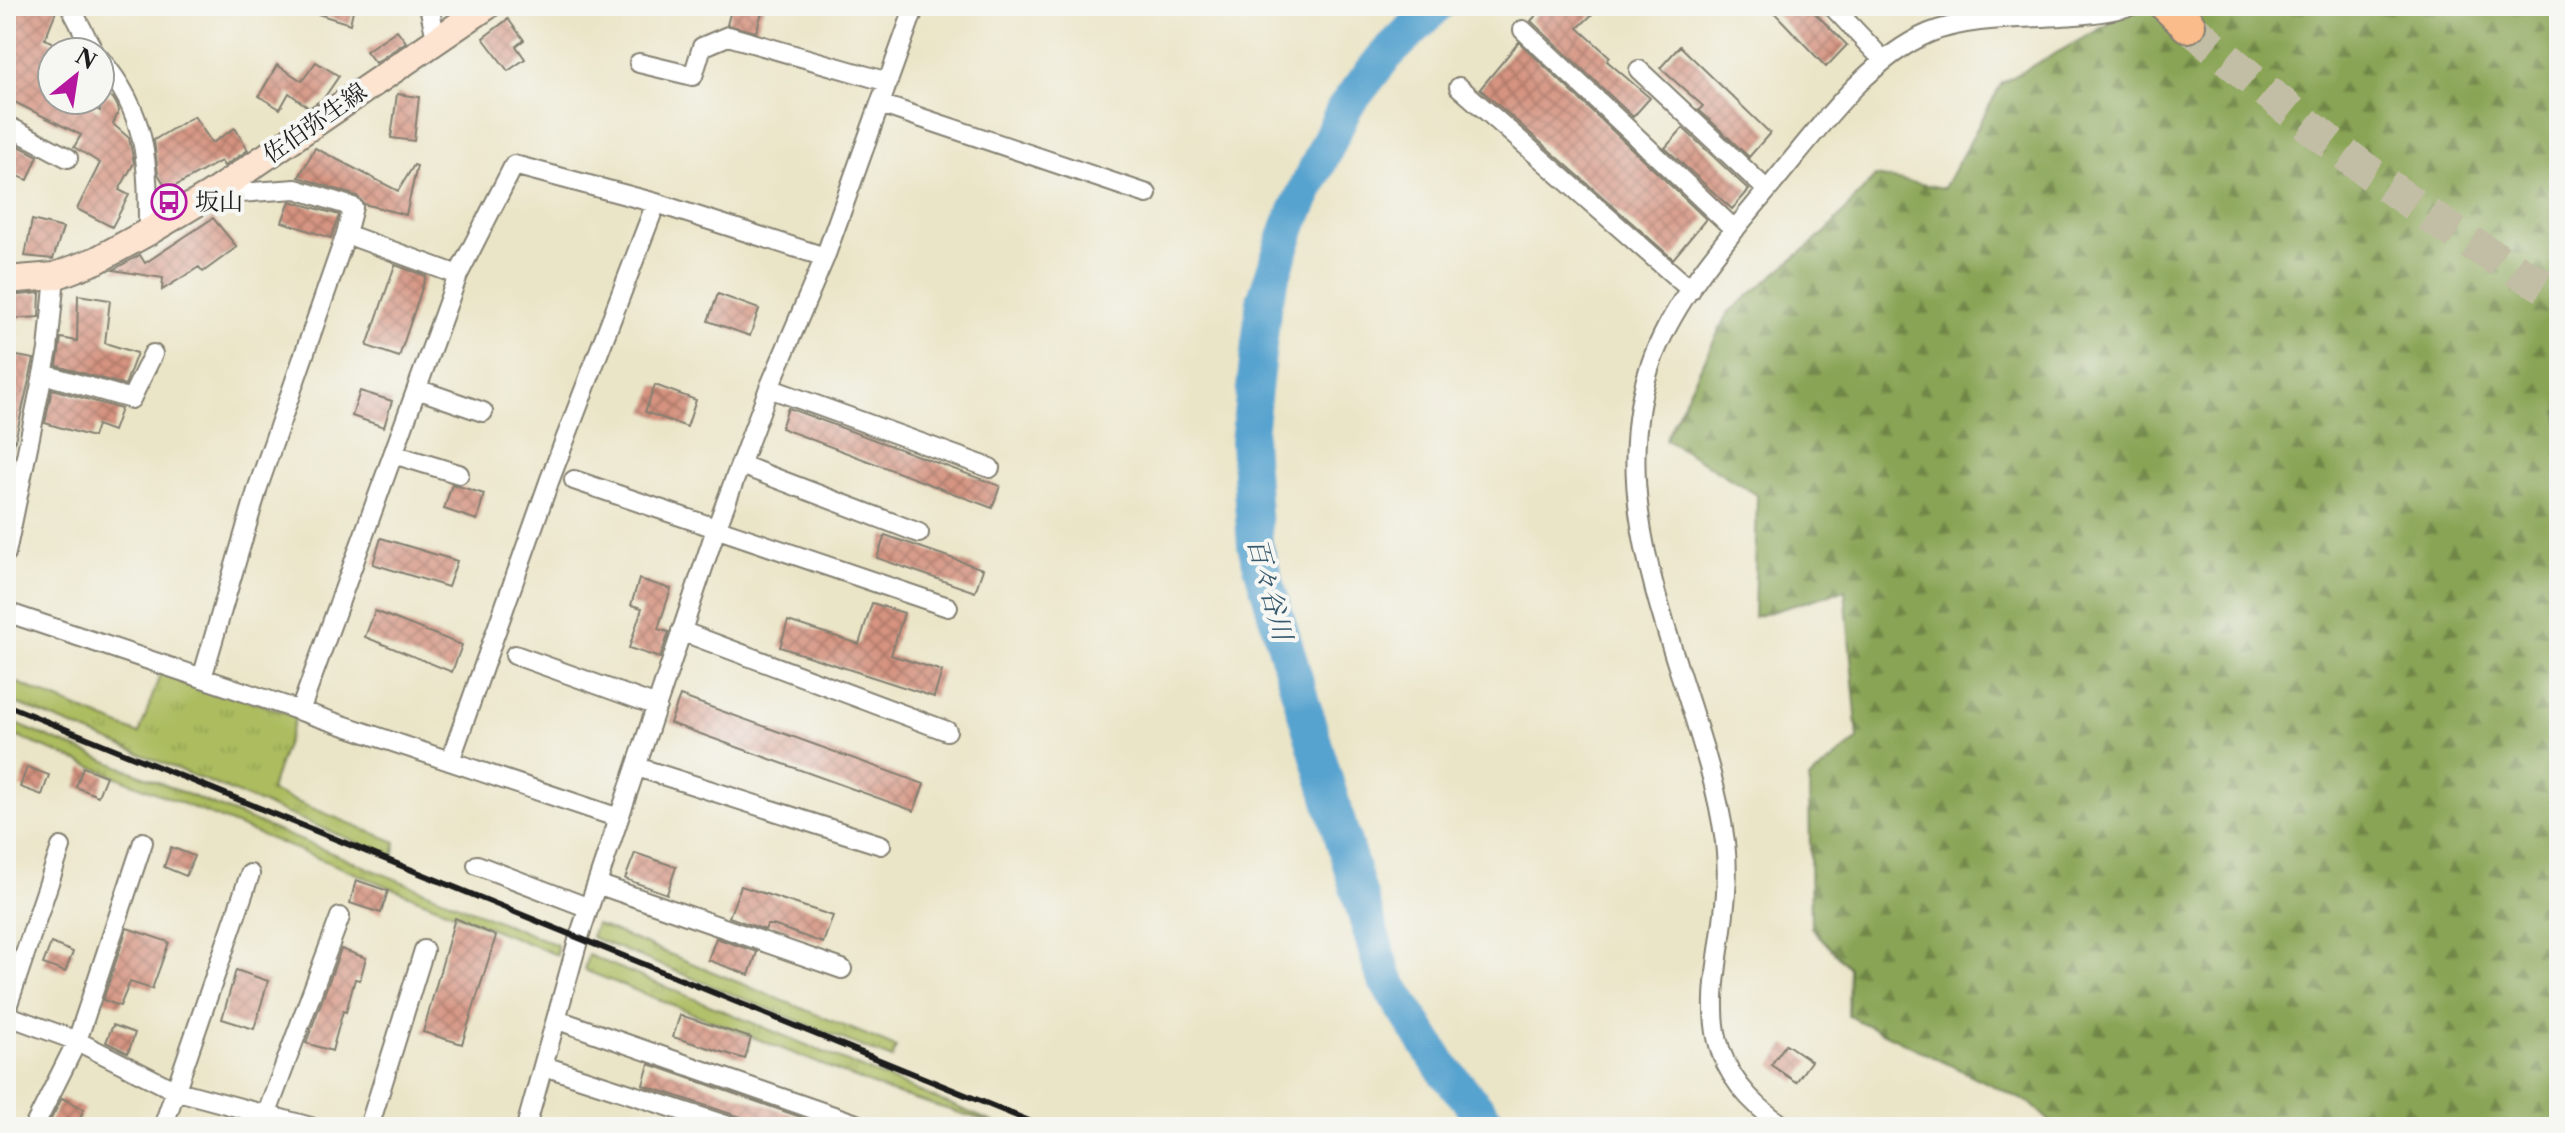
<svg xmlns="http://www.w3.org/2000/svg" width="2565" height="1133" font-family="'Libre Caslon Text','Noto Serif JP',serif">
<style>
.grass{fill:url(#grass-tufts);stroke:#646c3d;stroke-width:2}
.forest{fill:url(#forest-firs);stroke:#526038;stroke-width:2}
.lines{fill:none;stroke-linecap:round;stroke-linejoin:round}
.river{stroke:#57a3cf;stroke-width:36}
.building{fill:url(#building-cross-hatch)}
.highway-tunnel{stroke:#c2bda5;stroke-width:34;stroke-dasharray:34 17;stroke-linecap:butt}
.street-casing{stroke:#848072;stroke-width:22}
.secondary-casing{stroke:#848072;stroke-width:30}
.highway-casing{stroke:#848072;stroke-width:38}
.street{stroke:#fff;stroke-width:18}
.secondary{stroke:#fde4d0;stroke-width:26}
.highway{stroke:#f9bc8a;stroke-width:34}
.rail{stroke:#1c1c1c;stroke-width:6}
.labels{text-anchor:middle;stroke-width:8;stroke-linejoin:round;paint-order:stroke}
.street-label{font-size:24px;fill:#1c1c1c;stroke:#f6f6f2}
.poi-label{font-size:24px;fill:#1c1c1c;stroke:#f6f6f2;text-anchor:start}
.water-label{font-size:26px;font-style:italic;fill:#37596d;stroke:#f6f6f2}
</style>
<defs>
<pattern id="grass-tufts" width="24" height="20" patternUnits="userSpaceOnUse" patternTransform="scale(2)"><rect width="24" height="20" fill="#acbc5e"/><path d="M3 7l-1-3M5 7V3M7 7l1-3M15 17l-1-3M17 17v-4M19 17l1-3" fill="none" stroke="#93a151"/></pattern>
<pattern id="forest-firs" width="22" height="20" patternUnits="userSpaceOnUse" patternTransform="scale(2)"><rect width="22" height="20" fill="#89a455"/><path d="M5 1l3.5 6h-7zM16 11l3.5 6h-7z" fill="#6f8546"/></pattern>
<pattern id="building-cross-hatch" width="8" height="8" patternUnits="userSpaceOnUse" patternTransform="scale(2)"><rect width="8" height="8" fill="#d59380"/><path d="M0 0l8 8M0 8l8-8" fill="none" stroke="#ac7768"/></pattern>
</defs>
<rect width="100%" height="100%" fill="#f6f6f2"/>
<filter id="ink" filterUnits="userSpaceOnUse"><feTurbulence type="fractalNoise" baseFrequency=".0125" numOctaves="2"/><feDisplacementMap in="SourceGraphic" scale="16" xChannelSelector="R" yChannelSelector="G"/><feConvolveMatrix kernelMatrix="1 2 1 2 8 2 1 2 1" color-interpolation-filters="sRGB"/></filter>
<filter id="wash" filterUnits="userSpaceOnUse"><feTurbulence type="fractalNoise" baseFrequency=".006" numOctaves="4" result="noise"/><feDisplacementMap in="SourceGraphic" scale="32" xChannelSelector="R" yChannelSelector="G"/><feGaussianBlur stdDeviation="1.8" result="paint"/><feColorMatrix in="noise" values="0 0 0 0 0 0 0 0 0 0 0 0 0 0 0 0 0 1.4 0 .05"/><feComposite in="paint" operator="in"/></filter>
<g filter="url(#wash)">
<rect width="100%" height="100%" fill="#ebe5c7"/>
<path class="grass" d="M 161,672 L 296,716 L 270,791 L 396,842 L 393,857 L 6,699 L 6,678 L 139,734 Z
M 6,720 L 557,945 L 557,955 L 6,732 Z
M 596,924 L 896,1047 L 892,1059 L 591,937 Z
M 588,955 L 1005,1127 L 888,1091 L 584,970 Z"/>
<path class="forest" d="M 2131,6 L 2559,6 L 2559,1127 L 2056,1127 L 2031,1104 L 1848,1016 L 1849,968 L 1811,927 L 1809,779 L 1858,739 L 1845,590 L 1754,617 L 1757,495 L 1665,439 L 1728,313 L 1827,231 L 1875,176 L 1944,188 L 2002,83 L 2107,25 Z"/>
<g class="lines">
<path class="river" d="M 1436,6 L 1384,57 L 1345,107 L 1289,226 L 1264,301 L 1248,442 L 1255,545 L 1384,977 L 1441,1066 L 1492,1127"/>
</g>
<g id="blocks">
<path class="building" d="M 15,6 L 58,6 L 45,39 L 52,42 L 52,100 L 77,100 L 100,111 L 100,92 L 113,98 L 117,105 L 119,111 L 113,124 L 129,138 L 134,163 L 119,190 L 129,195 L 112,227 L 77,209 L 100,163 L 74,147 L 81,135 L 6,98 L 6,22 Z
M 305,6 L 354,6 L 350,24 L 305,10 Z
M 732,6 L 764,6 L 756,32 L 727,25 Z
M 1544,6 L 1601,6 L 1578,28 L 1610,57 L 1607,61 L 1650,98 L 1633,117 L 1531,21 Z
M 1768,6 L 1808,6 L 1847,45 L 1826,67 Z
M 508,19 L 524,40 L 516,46 L 525,59 L 508,71 L 483,38 Z
M 397,30 L 406,42 L 375,63 L 366,51 Z
M 1519,42 L 1706,219 L 1673,259 L 1480,89 Z
M 1680,46 L 1770,133 L 1749,157 L 1699,110 L 1703,106 L 1660,68 Z
M 316,62 L 339,76 L 324,98 L 309,108 L 289,93 L 280,109 L 259,96 L 277,65 L 302,81 Z
M 397,94 L 419,97 L 414,141 L 391,138 Z
M 194,116 L 212,143 L 235,128 L 248,150 L 224,166 L 221,161 L 168,190 L 158,174 L 154,140 Z
M 1683,128 L 1749,190 L 1732,209 L 1665,148 Z
M 6,139 L 38,156 L 28,180 L 6,172 Z
M 315,148 L 398,191 L 414,165 L 417,166 L 406,215 L 364,204 L 357,196 L 299,177 Z
M 290,201 L 339,215 L 331,238 L 282,222 Z
M 213,218 L 237,247 L 203,272 L 199,267 L 162,290 L 163,278 L 113,270 L 140,255 L 145,263 Z
M 32,220 L 63,228 L 53,259 L 25,256 Z
M 395,265 L 426,276 L 399,357 L 367,346 Z
M 40,293 L 39,317 L 8,319 L 8,296 Z
M 718,294 L 759,309 L 750,336 L 708,321 Z
M 78,295 L 110,300 L 105,343 L 137,353 L 125,385 L 57,366 L 61,338 L 77,341 Z
M 6,354 L 34,359 L 13,449 L 6,449 Z
M 655,385 L 696,400 L 687,427 L 645,412 Z
M 52,389 L 121,409 L 113,431 L 97,425 L 93,437 L 45,423 Z
M 360,391 L 392,401 L 384,427 L 352,416 Z
M 788,408 L 1000,486 L 992,508 L 781,428 Z
M 452,484 L 484,494 L 477,520 L 444,509 Z
M 885,535 L 983,569 L 975,592 L 877,558 Z
M 381,538 L 457,561 L 448,587 L 373,564 Z
M 639,579 L 671,589 L 658,629 L 669,632 L 660,658 L 629,648 L 642,608 L 631,605 Z
M 872,603 L 904,613 L 891,655 L 942,671 L 934,697 L 780,647 L 788,621 L 859,644 Z
M 375,611 L 462,645 L 452,672 L 365,637 Z
M 680,696 L 924,784 L 914,811 L 670,723 Z
M 27,767 L 49,775 L 42,795 L 20,787 Z
M 83,767 L 106,776 L 98,796 L 76,787 Z
M 171,847 L 194,856 L 186,876 L 164,867 Z
M 635,853 L 676,867 L 667,894 L 625,879 Z
M 356,880 L 388,891 L 381,913 L 350,903 Z
M 741,886 L 833,916 L 823,943 L 773,925 L 767,925 L 765,930 L 729,917 Z
M 455,918 L 496,936 L 462,1044 L 423,1032 Z
M 127,928 L 169,942 L 152,989 L 130,982 L 120,1006 L 103,1000 Z
M 716,938 L 757,952 L 749,975 L 708,960 Z
M 51,943 L 73,952 L 65,972 L 43,964 Z
M 341,949 L 366,958 L 360,980 L 355,979 L 346,1012 L 343,1011 L 332,1051 L 306,1043 Z
M 236,970 L 268,981 L 254,1029 L 222,1019 Z
M 680,1015 L 751,1038 L 745,1059 L 673,1037 Z
M 113,1025 L 135,1033 L 128,1053 L 106,1042 Z
M 1786,1044 L 1811,1061 L 1796,1082 L 1771,1065 Z
M 649,1064 L 829,1127 L 771,1127 L 643,1085 Z
M 62,1098 L 84,1109 L 76,1127 L 49,1123 Z"/>
</g>
</g>
<g filter="url(#ink)">
<use href="#blocks" fill-opacity="0" stroke="#848072" stroke-width="2"/>
<g class="lines">
<path class="highway-tunnel" d="M 2188,25 C 2305,125 2422,222 2559,294"/>
<defs>
<path id="street" d="M 70,6 L 94,52
M 429,6 L 436,39
M 1832,6 L 1884,61
M 1523,30 L 1735,230
M 100,59 C 148,114 148,163 148,232
M 639,63 L 693,76 L 702,47 L 728,36 L 888,82
M 1639,70 L 1767,190
M 1459,87 L 1691,290
M 880,104 L 1147,194
M 6,125 L 68,158
M 210,195 L 296,189 L 353,207 L 346,234 L 458,275 L 514,165 L 656,203 L 825,257
M 43,374 L 131,399 L 153,354
M 769,388 L 990,468
M 417,389 L 483,412
M 393,454 L 459,474
M 741,465 L 919,533
M 574,480 L 948,607
M 6,553 L 48,350 L 55,276
M 6,612 L 619,818
M 681,631 L 947,731
M 515,655 L 657,706
M 202,678 L 258,487 L 346,234
M 300,711 L 458,275
M 450,761 L 550,479 L 656,203
M 637,767 L 881,845
M 477,865 L 589,908
M 597,884 L 842,969
M 6,1010 L 61,847
M 6,1015 L 77,1041 L 174,1090 L 311,1127
M 558,1020 L 865,1127
M 544,1066 L 732,1127
M 267,1113 L 340,917
M 34,1127 L 77,1041 L 143,842
M 163,1127 L 250,874
M 369,1127 L 424,950
M 526,1127 L 579,937 L 716,529 L 769,388 L 825,257 L 915,6
M 1785,1127 C 1662,1045 1739,953 1725,842 C 1717,782 1696,724 1678,667 C 1646,567 1614,459 1654,355 C 1679,293 1727,239 1769,188 C 1813,136 1865,60 1929,33 C 1987,10 2066,24 2130,6"/>
<path id="secondary" d="M 6,280 L 55,276 L 97,260 L 148,232 L 210,195 L 487,6"/>
<path id="highway" d="M 2168,6 L 2188,25"/>
</defs>
<use href="#street" class="street-casing"/>
<use href="#secondary" class="secondary-casing"/>
<use href="#highway" class="highway-casing"/>
<use href="#street" class="street"/>
<use href="#secondary" class="secondary"/>
<use href="#highway" class="highway"/>
<path class="rail" d="M 6,705 L 1044,1127"/>
</g>
</g>
<defs>
<symbol id="bus-ring" viewBox="-11 -11 22 22"><circle r="9.5" fill="#f6f6f2" stroke="#b5179e" stroke-width="1.5"/><path d="M-5-6H5V4H4V6H2V4H-2V6H-4V4H-5ZM-3.5-4V0h7V-4ZM-3.5 1.2v1.5H-2V1.2ZM2 1.2v1.5H3.5V1.2Z" fill="#b5179e"/></symbol>
</defs>
<g fill-rule="evenodd">
<use href="#bus-ring" x="149" y="182" width="40" height="40"/>
</g>
<g class="labels">
<g class="street-label">
<text transform="translate(315 123) rotate(-35)" y="8">佐伯弥生線</text>
</g>
<g class="poi-label">
<text x="195" y="210">坂山</text>
</g>
<g class="water-label">
<text transform="translate(1270 589) rotate(75)" y="9">百々谷川</text>
</g>
</g>
<rect width="2565" height="1133" fill="none" stroke="#f6f6f2" stroke-width="32"/>
<g transform="translate(76 76) rotate(30)"><circle r="38" fill="#f6f6f2" stroke="#9f9f9c" stroke-width="2"/>
<path d="M0-6L14 30L0 20L-14 30Z" fill="#b5179e"/>
<text y="-12" font-size="22" font-weight="bold" text-anchor="middle" fill="#1c1c1c">N</text>
</g>
</svg>
